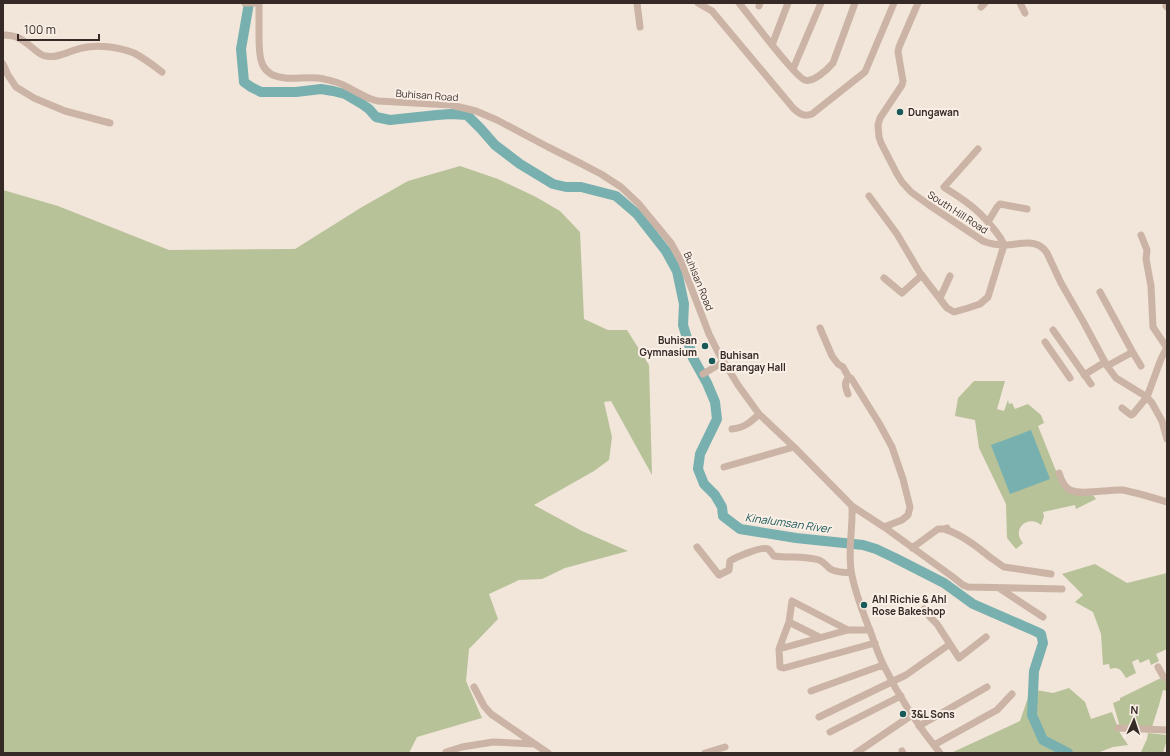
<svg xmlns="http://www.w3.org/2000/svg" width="1170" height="756" font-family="Manrope,sans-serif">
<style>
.green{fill:#b7c299}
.water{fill:#77b0af}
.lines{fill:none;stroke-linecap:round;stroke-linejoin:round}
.river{stroke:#77b0af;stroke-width:10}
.minor{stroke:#cbb4a5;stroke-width:7}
.poi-dot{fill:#1a5959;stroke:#faefe6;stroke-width:1.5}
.labels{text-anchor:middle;stroke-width:4;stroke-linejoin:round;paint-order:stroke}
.street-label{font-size:10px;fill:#362a26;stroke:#faefe6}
.poi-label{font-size:10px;font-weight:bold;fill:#362a26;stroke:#faefe6;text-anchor:start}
.water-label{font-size:11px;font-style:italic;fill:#1a5959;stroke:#faefe6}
</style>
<rect width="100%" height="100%" fill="#f2e5d9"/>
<path class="green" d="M 460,166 L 498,179 L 536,197 L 560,211 L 580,232 L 584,319 L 608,330 L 627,330 L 649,365 L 652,475 L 611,401 L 604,402 L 612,437 L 609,460 L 594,471 L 534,505 L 582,531 L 628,551 L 565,568 L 542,579 L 519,580 L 489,594 L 498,619 L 469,649 L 466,681 L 482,718 L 417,737 L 409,753 L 3,753 L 3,190 L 58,206 L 169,250 L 295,249 L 362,207 L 408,181 Z
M 974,381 L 1005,381 L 997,409 L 1004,411 L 1008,400 L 1009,404 L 1012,403 L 1015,409 L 1028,404 L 1041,415 L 1044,423 L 1038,426 L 1062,486 L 1092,494 L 1096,499 L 1076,509 L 1075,505 L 1043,512 L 1044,517 L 1041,525 C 1027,514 1011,530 1023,543 L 1016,549 L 1007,538 L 1006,504 L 979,448 L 975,420 L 955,416 L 958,398 Z
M 1095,564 L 1127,583 L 1167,573 L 1167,615 L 1166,617 L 1167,622 L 1167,649 L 1156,654 L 1159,661 L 1151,665 L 1149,659 L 1140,663 L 1138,659 L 1132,662 L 1136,673 L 1126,678 C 1121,671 1120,666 1110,669 L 1109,664 L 1103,665 L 1101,634 L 1093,612 L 1075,602 L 1083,595 L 1062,574 Z
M 1161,678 L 1167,681 L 1167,691 L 1163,690 L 1159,705 L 1152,727 L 1120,727 L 1113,703 L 1120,700 L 1120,698 Z
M 1069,688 L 1085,702 L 1091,719 L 1112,712 L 1120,733 L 1128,745 L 1113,747 L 1097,753 L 951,753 L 1020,721 L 1031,689 L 1053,693 Z
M 1148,733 L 1167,735 L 1167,739 L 1163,753 L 1139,753 L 1141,752 L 1147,739 Z"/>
<path class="water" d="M 1031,430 L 1050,479 L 1010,494 L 991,445 Z"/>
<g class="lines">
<path class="river" d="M 249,3 L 241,49 L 244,82 L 251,87 L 261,92 L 296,92 L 321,89 L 333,91 L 345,94 L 362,104 L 369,109 L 376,117 L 390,120 L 437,115 L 451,114 L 467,115 L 481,129 L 495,145 L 520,164 L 553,184 L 566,187 L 581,187 L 616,196 L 637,214 L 666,251 L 677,271 L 684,304 L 683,325 L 693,358 L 707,383 L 715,402 L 717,419 L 700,454 L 698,469 L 704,484 L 715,495 L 722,507 L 723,516 L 740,529 L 796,538 L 863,545 L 876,549 L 895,558 L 944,583 L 973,604 L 1035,631 L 1041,634 L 1043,643 L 1034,671 L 1032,715 L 1043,740 L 1068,753"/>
<path class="minor" d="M 245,3 L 259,3
M 259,3 C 259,13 259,24 259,34 C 259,55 258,76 285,78 C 298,79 311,76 324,79 C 331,81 339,82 345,86 C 356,91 366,99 378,101 L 451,105 L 476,111 L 497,120 L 548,147 L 578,162 L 601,174 L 621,187 L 638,203 L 671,243 L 681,261 L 709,334 L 719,354 L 738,385 L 759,414 L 794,447 L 852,506 L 884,527 L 953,577 L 963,585 L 968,587 L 1062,589
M 637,3 L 640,27
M 698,3 L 712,11 L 794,109 C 800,114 804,117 812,114 L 865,72 L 894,3
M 739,3 C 748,14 796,78 805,80 C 813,83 828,69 833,63 L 855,3
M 918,3 L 899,47 L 898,52 L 903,81 L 902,85 L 880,118 L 878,125 L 879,137 L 881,143 L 897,174 L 902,182 L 911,192 L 929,205 L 983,241 C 990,244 998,245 1005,245 C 1016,245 1030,240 1040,246 C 1043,248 1045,250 1047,253 L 1061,283 L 1084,323 L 1107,366 L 1116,378 L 1147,397 L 1152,403 L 1162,421 L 1167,439
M 1020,3 L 1025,13
M 759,6 L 760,3
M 1166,6 L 1167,7
M 981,7 L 985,3
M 3,35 C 19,35 24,41 35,50 C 38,52 42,56 46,56 C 58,59 71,50 82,48 C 97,44 119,47 134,53 C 144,58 153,65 162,72
M 772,45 L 788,3
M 3,64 L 8,75 L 16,87 L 34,98 L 65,111 L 110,123
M 793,69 L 821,3
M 869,196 L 897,234 L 920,273 L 947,308 L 954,312 L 968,308 L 980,304 L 988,297 L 1004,245 C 1001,237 997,233 992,227 C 979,210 963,199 945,188 L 944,187 L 978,149
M 988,222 L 997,207 L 1000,204 L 1027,209
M 1141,235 L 1147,250 L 1146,259 L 1151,286 L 1153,327 L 1167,348
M 884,278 L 902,293 L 922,275
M 1100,292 L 1132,351 L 1141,366
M 940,298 L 950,276
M 820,328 L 832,356 L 838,364 L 843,367 L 849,378
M 1053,330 L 1091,384
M 1045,342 L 1070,378
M 1107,366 L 1129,354 L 1132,351
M 703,374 L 723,362
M 1084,375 L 1105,362
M 848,394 C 846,389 843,382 849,378 L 851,378 L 879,423 L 892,447 L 903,479 L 910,507 L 908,515 L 902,520 L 884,527
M 1122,408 L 1131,415 L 1133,414 L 1147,397 L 1161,359 L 1167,347
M 732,429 C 744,428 751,422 759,414
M 724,467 L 794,447
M 1059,473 C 1061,479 1064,487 1070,490 C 1082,496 1108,489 1122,490 C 1135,492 1154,498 1167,502
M 852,506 C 853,527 848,549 851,570 C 854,590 862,610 869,628 C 874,641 878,654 884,666 C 899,697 918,726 940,753
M 944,529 C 959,533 979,548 991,558 C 996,561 999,564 1004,567 L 1051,574
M 697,547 L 719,575 L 729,570 L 730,561 C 736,557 762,546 768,549 C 770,550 772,554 774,556 C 789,558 805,556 819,560 C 824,562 826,565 829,568 C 834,572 845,573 851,572
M 912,548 L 938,529 L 944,529 L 947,528
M 999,588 L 1043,617
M 924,609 L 930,617 L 937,624 L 959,658 L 986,637
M 789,622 L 819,637
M 848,630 L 792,601 L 789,622 L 779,649 L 780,667 L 784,668 L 875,643
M 779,649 L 848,630 L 870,630
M 1158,667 L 1163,676 L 1167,679
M 474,687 L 484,706 L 491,714 L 548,753
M 811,691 L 883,665
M 819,717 L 906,675 L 950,644
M 919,726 L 987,687
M 1118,728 L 1167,730
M 830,732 L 901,696
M 934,745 L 997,710 L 1012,694
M 902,751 L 903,753
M 446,752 L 462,747 L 493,742 L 534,744
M 705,753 L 725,747
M 856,753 L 912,715"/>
</g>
<g class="poi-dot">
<circle cx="900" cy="112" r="4"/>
<circle cx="705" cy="346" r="4"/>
<circle cx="712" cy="361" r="4"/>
<circle cx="864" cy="605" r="4"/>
<circle cx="903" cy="714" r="4"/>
</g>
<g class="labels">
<g class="street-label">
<text transform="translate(427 95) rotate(4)" y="4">Buhisan Road</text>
<text transform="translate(958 212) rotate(33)" y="4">South Hill Road</text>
<text transform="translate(699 281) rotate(68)" y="4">Buhisan Road</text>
</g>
<g class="poi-label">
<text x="908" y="116">Dungawan</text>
<text x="697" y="344" text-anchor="end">Buhisan<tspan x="697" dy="12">Gymnasium</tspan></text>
<text x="720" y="359">Buhisan<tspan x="720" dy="12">Barangay Hall</tspan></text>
<text x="872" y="603">Ahl Richie &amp; Ahl<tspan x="872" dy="12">Rose Bakeshop</tspan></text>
<text x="911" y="718">3&amp;L Sons</text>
</g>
<g class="water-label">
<text transform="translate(788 523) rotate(8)" y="4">Kinalumsan River</text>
</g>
</g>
<rect width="1170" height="756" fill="none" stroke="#362a26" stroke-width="8"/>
<g transform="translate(1134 720) rotate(3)" stroke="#faefe6" stroke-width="3" paint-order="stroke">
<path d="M0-3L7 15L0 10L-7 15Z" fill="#362a26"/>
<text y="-6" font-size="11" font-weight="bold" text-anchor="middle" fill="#362a26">N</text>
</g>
<path d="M18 34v6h81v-6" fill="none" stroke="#362a26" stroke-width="2"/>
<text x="24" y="34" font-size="12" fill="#362a26" stroke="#faefe6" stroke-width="3" paint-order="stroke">100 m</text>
</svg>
